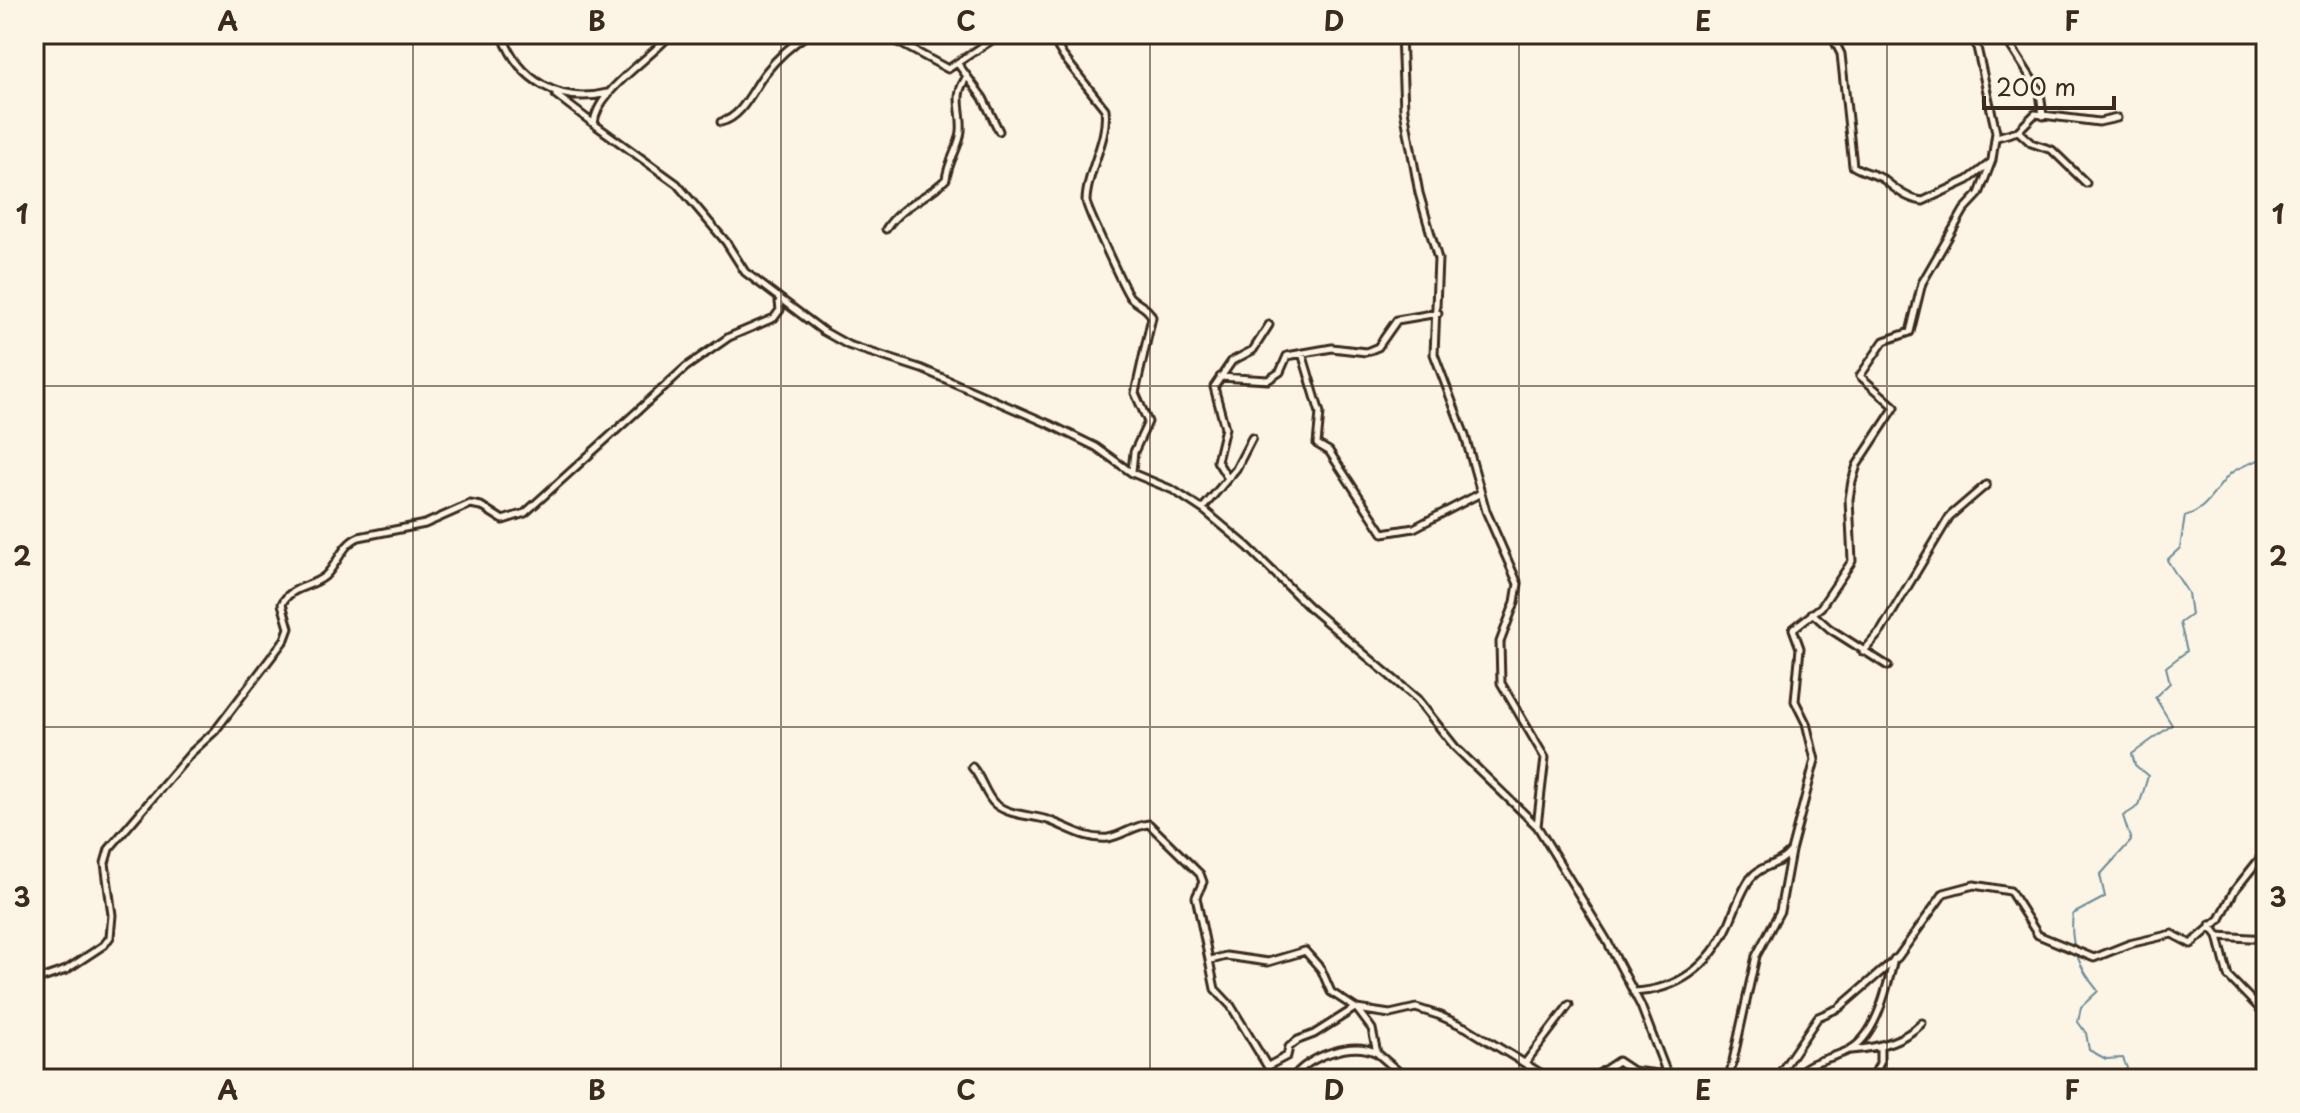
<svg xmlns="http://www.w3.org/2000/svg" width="2300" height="1113" font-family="'Playpen Sans',sans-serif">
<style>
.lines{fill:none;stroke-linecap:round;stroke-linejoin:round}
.stream{stroke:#6b8c9a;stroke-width:2}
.street-casing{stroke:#3b2a1e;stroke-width:11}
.street{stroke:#fcf5e5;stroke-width:5}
.grid{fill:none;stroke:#3b2a1e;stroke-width:2;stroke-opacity:0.55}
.neatline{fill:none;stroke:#3b2a1e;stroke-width:3}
.grid-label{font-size:26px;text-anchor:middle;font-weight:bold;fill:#3b2a1e}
</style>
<rect width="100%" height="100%" fill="#fcf5e5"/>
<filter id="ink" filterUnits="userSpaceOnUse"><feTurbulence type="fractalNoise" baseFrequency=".0125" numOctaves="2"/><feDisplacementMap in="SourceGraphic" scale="16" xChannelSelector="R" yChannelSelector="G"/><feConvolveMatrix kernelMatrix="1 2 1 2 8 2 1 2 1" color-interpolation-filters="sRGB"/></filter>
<g filter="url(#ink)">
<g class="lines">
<path class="stream" d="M 2095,1079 L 2096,1074 L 2107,1079
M 2119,1079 L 2127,1068 L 2123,1058 L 2106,1059 L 2089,1050 L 2086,1033 L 2078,1022 L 2081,1007 L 2098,991 C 2079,968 2069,944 2073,914 L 2105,897 L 2100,875 L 2131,841 L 2123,816 L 2139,806 L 2148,776 L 2135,765 L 2132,754 L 2172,725 L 2155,697 L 2170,683 L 2166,667 L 2187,651 L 2180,623 L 2191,615 L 2188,593 L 2167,560 L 2180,548 L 2185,516 C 2209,509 2214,489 2231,473 C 2240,466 2255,462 2266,457"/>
<defs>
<path id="street" d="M 502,34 C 518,80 560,105 607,93
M 671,34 C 648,61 596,91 594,124 L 677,184 L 726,242 L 745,272 L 823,331 L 848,345 L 922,369 L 1049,424 L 1096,447 L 1132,473 L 1173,490 L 1205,511 L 1248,547 L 1309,607 L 1417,699 L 1455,747 L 1537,826
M 883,34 L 948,69 L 1001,34
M 1050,34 L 1063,56 L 1105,109 C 1109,140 1087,170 1086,201 C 1086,207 1126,293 1130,297 C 1138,305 1148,307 1152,317 L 1135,393 L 1148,422 L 1134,452 L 1132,471
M 1401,34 L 1404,110 L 1419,193 L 1438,259 L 1434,354 L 1465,436 L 1486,511 L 1518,584 L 1515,602 L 1500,642 L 1501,683 L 1545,758 L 1537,826 L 1606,939 L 1641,1006 L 1669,1079
M 1831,34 L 1841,54 L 1853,166 C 1862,172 1875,174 1883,179 C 1896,189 1906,199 1923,201 L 1968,180 L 1990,163
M 2003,34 L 2040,92 L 2043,116
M 958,64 L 983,98 L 999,131
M 556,95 L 594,124
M 721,122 C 743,117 753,88 766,72 C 777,58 793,44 808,34
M 2018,131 L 2031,143 L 2052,150 L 2086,183
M 1997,137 L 2018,131 L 2035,114 L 2099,122 L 2117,118
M 886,229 C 902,204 927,199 946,179 C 948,161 960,146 961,131 C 963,110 952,96 967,77
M 1302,353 L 1320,413 L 1317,444 L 1329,451 L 1383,533 L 1414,528 L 1481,493
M 1220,377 L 1268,380 L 1280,372 L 1287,356 L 1332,348 L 1366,352 L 1378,347 L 1397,320 L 1438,313
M 1227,477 L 1217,461 L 1225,428 L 1214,387 L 1232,361 L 1253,350 L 1269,325
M 1202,509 L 1236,469 L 1252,438
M 1812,613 L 1830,629 L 1888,666
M 1863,652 L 1881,631 L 1950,516 L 1986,485
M 972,767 C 982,778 985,795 995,804 C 1010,816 1032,815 1048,820 C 1068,827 1086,840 1108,838 C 1122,836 1135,825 1149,824 L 1200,874 L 1203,882 L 1196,897 L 1215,989 L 1231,1006 L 1275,1079
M 2210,925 L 2218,936 L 2228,976 L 2266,1015
M 2218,936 L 2266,939
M 1211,960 L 1226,956 L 1268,962 L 1305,951 L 1321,969 L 1331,992 L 1357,1009 L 1390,1014 L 1416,1008 L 1438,1015 L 1467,1028 L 1550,1079
M 34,981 L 66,970 L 104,945 L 110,937 L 112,915 L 105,863 L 109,849 L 191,753 L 215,731 L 285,639 L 289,628 L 282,604 C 290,586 311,588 325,576 C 338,564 342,544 359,537 L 425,524 L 470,504 L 481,506 L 503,520 L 525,513 L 686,367 L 729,337 L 774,318 L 780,310 L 779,302
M 1633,992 C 1679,990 1710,966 1729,924 C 1735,909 1741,892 1750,879 C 1761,864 1778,867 1790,852
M 1357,1009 L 1372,1029 L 1377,1053 L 1407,1079
M 1851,1050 C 1877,1048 1903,1042 1922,1023
M 1525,1063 L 1569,1005
M 1268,1066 L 1287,1056 L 1289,1047 L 1298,1040 L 1314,1034 L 1355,1008
M 1292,1079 C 1308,1056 1352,1040 1377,1053
M 1591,1079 L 1618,1061 L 1633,1071 L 1667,1075
M 1729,1079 L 1756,956 L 1780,911 L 1791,851 L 1815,760 L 1806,723 L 1795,701 L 1800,648 L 1793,629 L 1821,607 L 1852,561 L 1849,499 L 1852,481 L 1857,465 L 1895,407 L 1860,376 L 1884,341 L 1910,332 L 1922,283 L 1964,210 L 1979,194 L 1992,160 L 1996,132 L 1974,34
M 1776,1079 L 1818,1017 L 1839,1008 L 1898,957 L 1944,893 L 1974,885 L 2010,891 L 2038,935 L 2094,958 L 2129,944 L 2172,934 L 2191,944 L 2220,919 L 2234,891 L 2266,851
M 1792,1079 C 1813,1058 1823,1062 1847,1051 C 1877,1038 1887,986 1894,959
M 1872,1079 L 1880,1063 L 1880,1046"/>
</defs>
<use href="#street" class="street-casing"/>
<use href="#street" class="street"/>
</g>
</g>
<path class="grid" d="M 413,34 L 413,1079M 781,34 L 781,1079M 1150,34 L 1150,1079M 1519,34 L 1519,1079M 1887,34 L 1887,1079M 34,386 L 2266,386M 34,727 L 2266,727"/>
<rect width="2300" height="1113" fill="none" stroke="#fcf5e5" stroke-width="88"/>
<path d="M1984 96v12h130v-12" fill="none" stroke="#3b2a1e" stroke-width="4"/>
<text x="1996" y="96" font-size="24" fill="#3b2a1e" stroke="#fcf5e5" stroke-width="6" paint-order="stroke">200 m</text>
<rect x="44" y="44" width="2212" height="1025" class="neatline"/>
<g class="grid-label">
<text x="228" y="31">A</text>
<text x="597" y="31">B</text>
<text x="966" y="31">C</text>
<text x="1334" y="31">D</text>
<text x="1703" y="31">E</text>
<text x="2072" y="31">F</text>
<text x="22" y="224">1</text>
<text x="2278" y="224">1</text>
<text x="22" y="566">2</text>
<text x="2278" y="566">2</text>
<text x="22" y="907">3</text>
<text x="2278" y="907">3</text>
<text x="228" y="1100">A</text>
<text x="597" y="1100">B</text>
<text x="966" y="1100">C</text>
<text x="1334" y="1100">D</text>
<text x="1703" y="1100">E</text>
<text x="2072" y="1100">F</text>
</g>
</svg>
